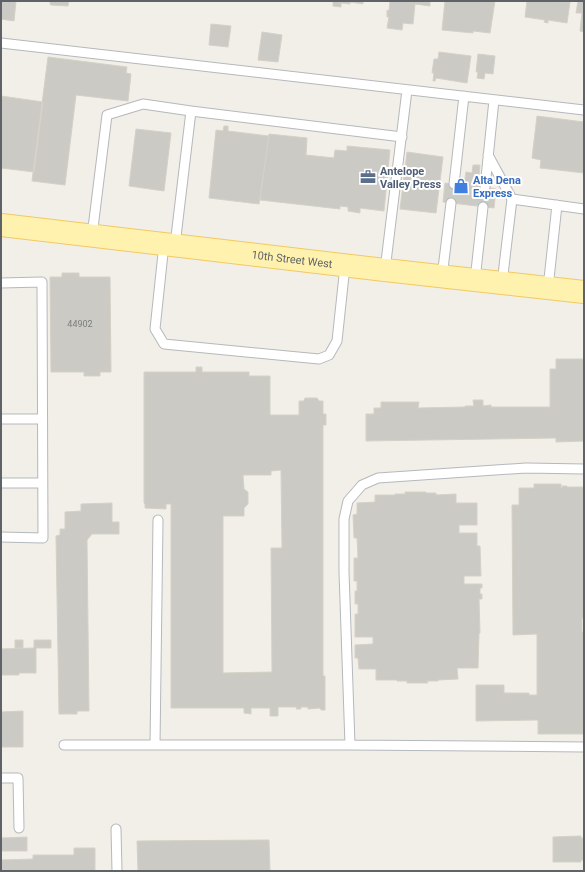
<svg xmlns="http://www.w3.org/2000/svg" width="585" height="872" font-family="Roboto,sans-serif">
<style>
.building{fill:#cccac5;stroke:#d6d1c6;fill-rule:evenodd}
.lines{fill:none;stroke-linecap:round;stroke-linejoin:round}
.lane-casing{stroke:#b5b8bc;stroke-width:11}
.primary-casing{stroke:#f2c960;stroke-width:24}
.lane{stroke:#fff;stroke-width:9}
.primary{stroke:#fff2af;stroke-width:22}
.labels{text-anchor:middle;stroke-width:4;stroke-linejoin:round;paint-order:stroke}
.number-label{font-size:9px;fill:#7a7d7f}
.service-label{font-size:11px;font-weight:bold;fill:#4e5e75;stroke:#fff;text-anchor:start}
.shop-label{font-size:11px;font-weight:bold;fill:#366cbe;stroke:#fff;text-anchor:start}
.street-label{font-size:11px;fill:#5f6368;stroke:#fff}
</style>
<rect width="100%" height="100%" fill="#f1efe8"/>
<path class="building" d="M 1,1 L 16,1 L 14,21 L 1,19 Z
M 50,1 L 69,1 L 68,6 L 51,5 L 50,4 Z
M 333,1 L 363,1 L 363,4 L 350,2 L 350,4 L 341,3 L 341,7 L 333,6 Z
M 390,1 L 430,1 L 430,6 L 415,4 L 413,24 L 403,23 L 402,30 L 387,28 L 389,17 L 387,17 L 387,10 L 389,11 Z
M 445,1 L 495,1 L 490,33 L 473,31 L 473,33 L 442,30 Z
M 527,1 L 570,2 L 567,23 L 548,20 L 548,23 L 544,22 L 545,20 L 525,17 Z
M 578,1 L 584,1 L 584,32 L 580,31 L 582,13 L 576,13 Z
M 211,24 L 231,26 L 228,47 L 209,45 Z
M 262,32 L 282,35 L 278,62 L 258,60 Z
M 439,52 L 471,56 L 467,83 L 436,78 L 435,81 L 433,81 L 434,73 L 432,73 L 434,59 L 438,59 Z
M 478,54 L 495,56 L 493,74 L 485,73 L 484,79 L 477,78 L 478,72 L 476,72 Z
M 48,57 L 127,67 L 126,73 L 131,74 L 128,101 L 76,95 L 65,185 L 32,181 Z
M 1,96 L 43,102 L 34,172 L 1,168 Z
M 537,116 L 584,122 L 584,173 L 540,168 L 541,160 L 532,158 Z
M 224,126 L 228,126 L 228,131 L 269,136 L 259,204 L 209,198 L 216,130 L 223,131 Z
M 136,129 L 171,133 L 164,191 L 129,186 Z
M 269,134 L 307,138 L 306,155 L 334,158 L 335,150 L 347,151 L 347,146 L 390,150 L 384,211 L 360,208 L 360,213 L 348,211 L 348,207 L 340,206 L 340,209 L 260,200 Z
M 407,152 L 443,157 L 436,213 L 400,209 Z
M 473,165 L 480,165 L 478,186 L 496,189 L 494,208 L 443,202 L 445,183 L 464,185 L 466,172 L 472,173 Z
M 62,273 L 79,273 L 79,277 L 110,277 L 111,372 L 100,372 L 100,376 L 84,376 L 84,372 L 51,372 L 50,277 L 62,277 Z
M 556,359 L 584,359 L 584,441 L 556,442 L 556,438 L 366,441 L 366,414 L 374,414 L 374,408 L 381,408 L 381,402 L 419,402 L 418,408 L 465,407 L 465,406 L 474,406 L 473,400 L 483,400 L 483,406 L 491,405 L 491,407 L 550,407 L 550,369 L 556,369 Z
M 196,367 L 202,367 L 202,372 L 249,372 L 249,376 L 270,376 L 270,415 L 299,415 L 299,401 L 304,401 L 305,398 L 317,398 L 319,401 L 323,401 L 323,414 L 326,414 L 326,425 L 323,425 L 323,676 L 325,676 L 325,710 L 321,710 L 320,708 L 308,709 L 308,707 L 301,707 L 301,709 L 296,709 L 297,707 L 278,707 L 278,716 L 270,716 L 270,708 L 251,708 L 251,714 L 244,713 L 244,708 L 171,708 L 171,504 L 166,504 L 166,509 L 145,508 L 145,504 L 144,503 L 144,372 L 196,372 ZM 281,470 L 282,548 L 271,548 L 272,672 L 223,673 L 223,516 L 244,516 L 244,508 L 248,504 L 248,492 L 244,489 L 243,475 L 271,475 L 271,471 Z
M 534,484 L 561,484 L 561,488 L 562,488 L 562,486 L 567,486 L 567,487 L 584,487 L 584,618 L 582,618 L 582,632 L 584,632 L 584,734 L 538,734 L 538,720 L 476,721 L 476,685 L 504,685 L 504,693 L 529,693 L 529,695 L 537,695 L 537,634 L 513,635 L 512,505 L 519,505 L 519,488 L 534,488 Z
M 405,492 L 426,492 L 426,493 L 436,493 L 436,495 L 456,494 L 456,503 L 477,503 L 477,525 L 459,525 L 459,533 L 477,533 L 477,546 L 480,546 L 481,576 L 464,576 L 464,584 L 482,584 L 482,588 L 480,588 L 480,594 L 482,594 L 482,599 L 479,599 L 480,633 L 479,633 L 478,668 L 457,668 L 458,679 L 438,680 L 438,681 L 427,681 L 428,683 L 407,683 L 407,681 L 397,681 L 397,680 L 376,680 L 376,669 L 359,669 L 358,658 L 355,658 L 355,645 L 373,644 L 373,637 L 355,637 L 355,614 L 358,614 L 358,604 L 355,604 L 355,591 L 357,591 L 357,581 L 354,581 L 354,558 L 358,558 L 357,538 L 354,538 L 353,515 L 357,514 L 357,503 L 375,502 L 375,495 L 395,495 L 395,494 L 405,494 Z
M 112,503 L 112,522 L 119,522 L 119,534 L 92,534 L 87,540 L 89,711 L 77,711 L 77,714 L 59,714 L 56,536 L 60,535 L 60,529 L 65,529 L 65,512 L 81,511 L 81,504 Z
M 15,640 L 23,640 L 23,648 L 15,648 Z
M 34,640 L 51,640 L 51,648 L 36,648 L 36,673 L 19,673 L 19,675 L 1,675 L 1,649 L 34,648 Z
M 23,711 L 23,747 L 1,747 L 1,712 Z
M 581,836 L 581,838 L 583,838 L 583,860 L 581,860 L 581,862 L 553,862 L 553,837 Z
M 27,837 L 27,851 L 1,851 L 1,838 Z
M 269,840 L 270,871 L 138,871 L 137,841 Z
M 74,848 L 95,848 L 95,871 L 1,871 L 1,860 L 33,859 L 33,855 L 74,855 Z"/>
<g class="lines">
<defs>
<path id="lane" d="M 1,43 L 584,110
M 488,155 L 512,199
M 454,184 L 464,96
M 485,187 L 494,100
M 92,236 L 107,115 L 143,104 L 191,111 L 402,137
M 164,244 L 155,329 L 164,344 L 319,359 L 329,355 L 337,341 L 345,266
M 175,245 L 191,111
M 385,270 L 407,90
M 442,277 L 451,203
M 475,280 L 483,207
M 1,283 L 42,282 L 43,538 L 1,537
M 502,283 L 512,199 L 584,209
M 548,288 L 557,205
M 1,419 L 42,419
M 1,483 L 42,483
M 64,745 L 350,745 L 584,747
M 155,745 L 158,520
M 350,745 L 344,572 L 344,519 L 348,501 L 362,485 L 378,478 L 526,468 L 584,469
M 1,778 L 18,778 L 19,828
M 116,829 L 117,871"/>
<g id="primary">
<path id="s1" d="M 1,225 L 385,270 L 584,292"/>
</g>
</defs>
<use href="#lane" class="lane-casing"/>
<use href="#primary" class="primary-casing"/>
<use href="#lane" class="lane"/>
<use href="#primary" class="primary"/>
</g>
<defs>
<symbol id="office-bare" viewBox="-9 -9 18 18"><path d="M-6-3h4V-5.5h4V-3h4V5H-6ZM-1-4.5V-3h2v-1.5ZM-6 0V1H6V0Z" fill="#5c6f8a" stroke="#fff" stroke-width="2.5" paint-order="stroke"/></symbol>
<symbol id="shop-bare" viewBox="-9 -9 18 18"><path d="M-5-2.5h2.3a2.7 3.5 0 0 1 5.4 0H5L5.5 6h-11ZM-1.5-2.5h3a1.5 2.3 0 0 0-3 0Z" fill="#3f7fe0" stroke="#fff" stroke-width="2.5" paint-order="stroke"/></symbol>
</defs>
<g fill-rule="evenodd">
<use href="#office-bare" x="357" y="166" width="22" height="22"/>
<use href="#shop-bare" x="450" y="175" width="22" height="22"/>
</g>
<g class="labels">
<g class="number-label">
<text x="80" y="327">44902</text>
</g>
<g class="service-label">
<text x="380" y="175">Antelope<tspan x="380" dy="13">Valley Press</tspan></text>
</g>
<g class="shop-label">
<text x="473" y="184">Alta Dena<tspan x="473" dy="13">Express</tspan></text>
</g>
<g class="street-label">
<text dy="4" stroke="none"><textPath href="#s1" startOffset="293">10th Street West</textPath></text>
</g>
</g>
<rect width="585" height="872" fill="none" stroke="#5f6368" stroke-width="4"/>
</svg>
